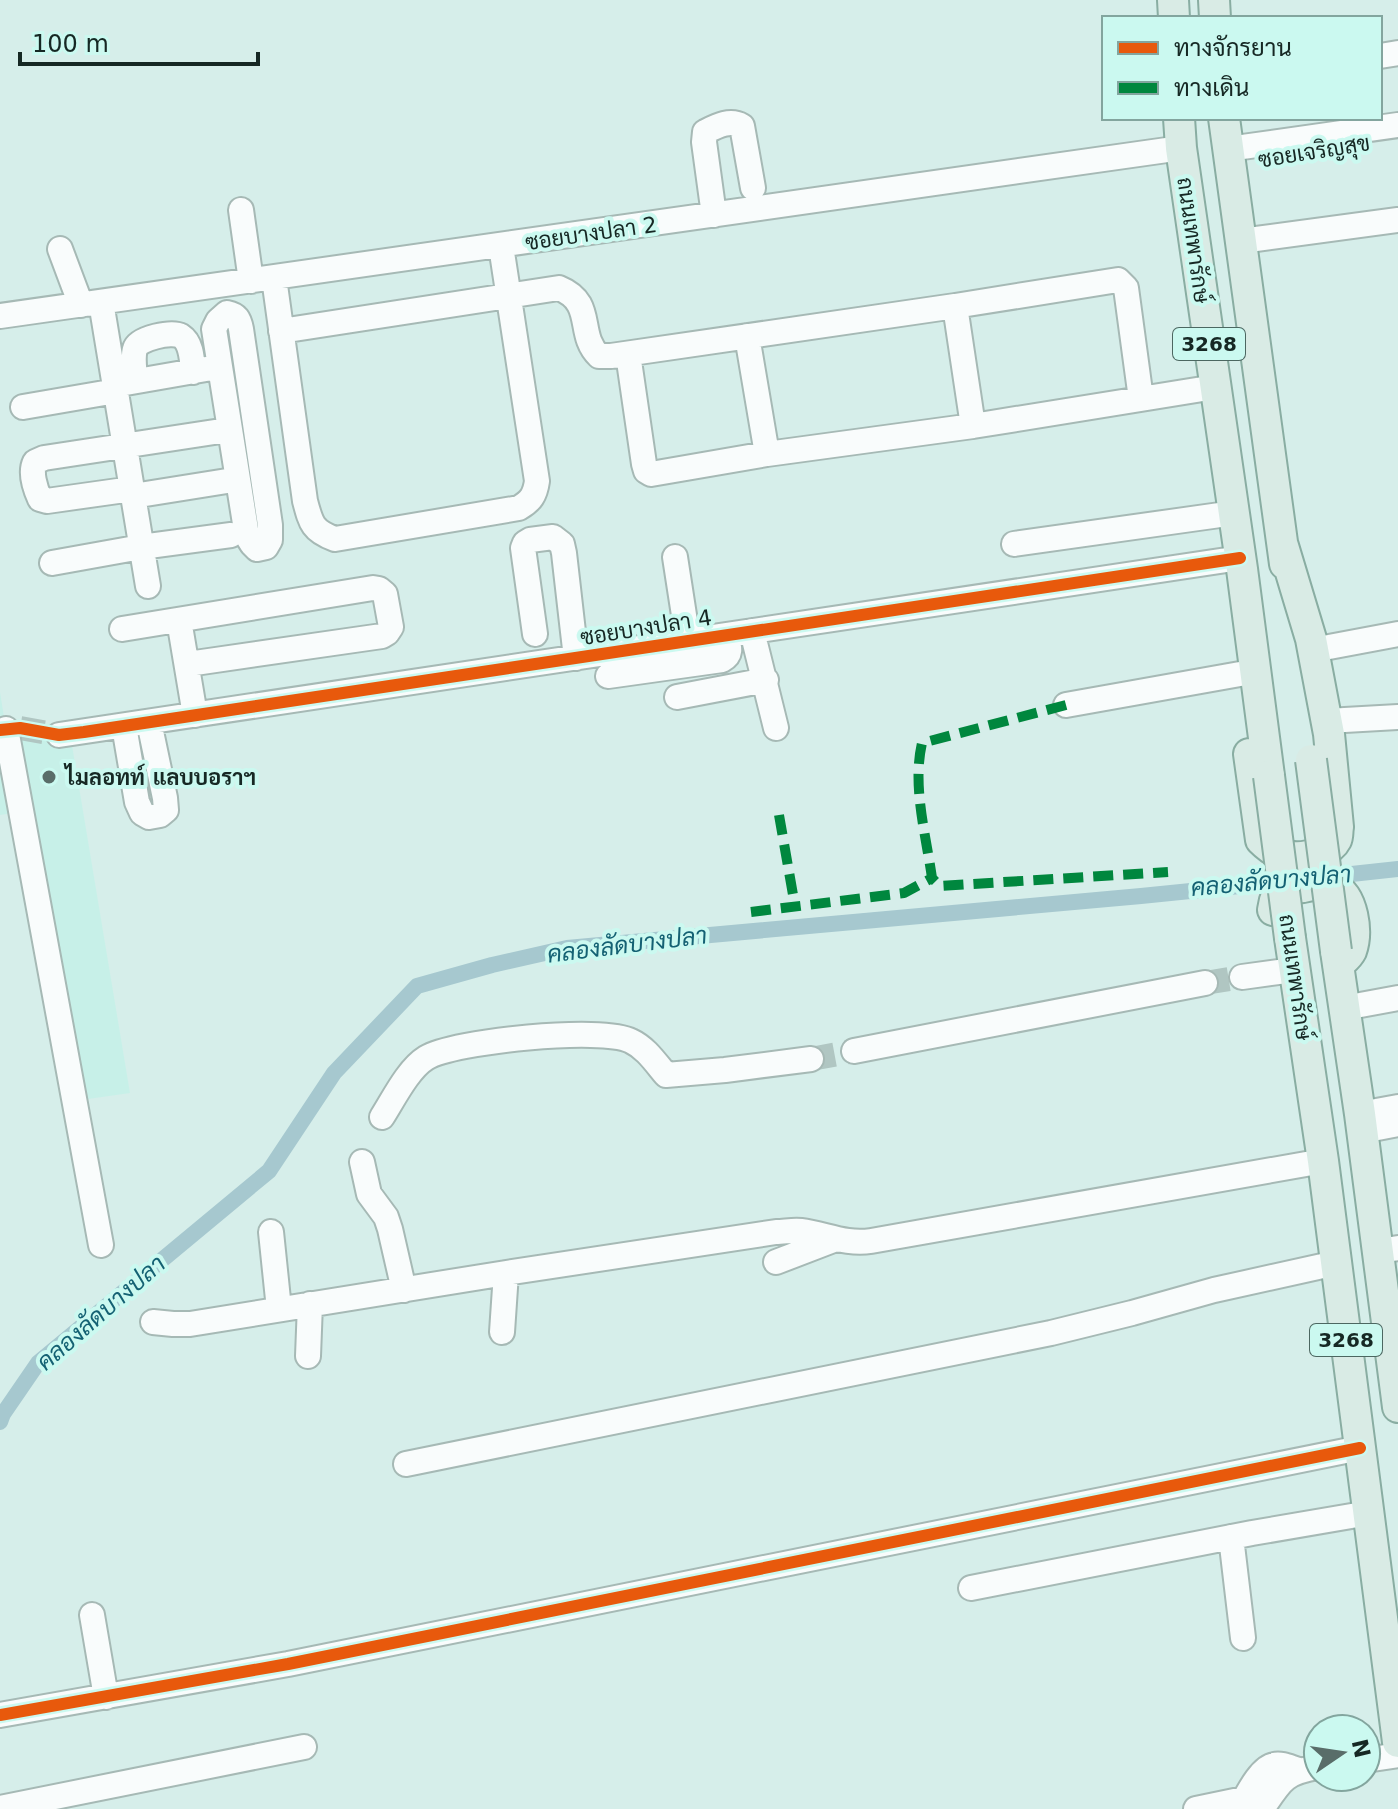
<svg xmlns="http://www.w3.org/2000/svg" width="1398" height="1809" font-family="'DejaVu Sans',Sarabun,sans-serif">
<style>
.built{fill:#c7f0e8}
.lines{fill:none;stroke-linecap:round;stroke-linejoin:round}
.canal{stroke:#a6c8cf;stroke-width:16}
.minor-tunnel{stroke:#b0c6c2;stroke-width:24;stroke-dasharray:24 12;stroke-linecap:butt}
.minor-casing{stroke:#a6b9b5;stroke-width:28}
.major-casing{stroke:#89ada2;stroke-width:34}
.minor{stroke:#f9fcfc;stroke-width:24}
.major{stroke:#d9ebe5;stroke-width:30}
.major-bridge-casing{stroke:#89ada2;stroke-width:34;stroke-linecap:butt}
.major-bridge{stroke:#d9ebe5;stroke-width:30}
.quiet{stroke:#00873e;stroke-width:10;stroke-dasharray:20 10;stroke-linecap:butt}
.cycleway-casing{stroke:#cbf9f0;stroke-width:17}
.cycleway{stroke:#e8590c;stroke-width:12}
.poi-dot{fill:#596d69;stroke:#cbf9f0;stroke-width:3}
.labels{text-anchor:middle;stroke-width:8;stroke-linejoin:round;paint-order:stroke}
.shield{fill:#cbf9f0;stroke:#4c6761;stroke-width:2}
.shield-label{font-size:20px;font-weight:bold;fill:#162824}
.street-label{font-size:22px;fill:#162824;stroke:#cbf9f0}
.poi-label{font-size:22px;font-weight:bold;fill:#162824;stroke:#cbf9f0;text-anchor:start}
.water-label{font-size:24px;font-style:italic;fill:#146173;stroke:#cbf9f0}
</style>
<rect width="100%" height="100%" fill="#d6eeea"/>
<path class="built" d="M 0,692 L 6,730 L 68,721 L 130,1093 L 74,1101 L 20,812 L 0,815 Z"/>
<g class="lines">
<path class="canal" d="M 1324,877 L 1398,869
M 0,1422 L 3,1414 L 38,1363 L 269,1171 L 334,1073 L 417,986 L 492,965 L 567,948 L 1141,896 L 1289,881"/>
<path class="minor-tunnel" d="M 20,728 L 59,735
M 1205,983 L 1242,977
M 811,1059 L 854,1051"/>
<defs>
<path id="minor" d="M 1380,56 L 1398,53
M 1228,149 L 1398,125
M 241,210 L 251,281
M 714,215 L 704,142 L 705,132 C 717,126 730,119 742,126 L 753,188
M 1241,241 L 1398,220
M 60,249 L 81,305
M 274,278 L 305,501 C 311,524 313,531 335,539 L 519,508 C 531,501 535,495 537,481 L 501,246
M 101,302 L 148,586
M 955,306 L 1118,280 L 1126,288 L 1141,399
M 227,313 C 237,315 239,319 241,329 L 270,525 L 270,540 L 266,547 L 257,549 L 252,544 L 247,536 L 214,329 L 218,321 Z
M 0,316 L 1181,148
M 281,331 L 559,288 C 596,303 576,334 599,356 L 611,356 L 955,306 L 973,426 L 1215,387
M 747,336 L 767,454
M 628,354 L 644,464 L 646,471 L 651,474 L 767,454 L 973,426
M 135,381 C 135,372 132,358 135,349 C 138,338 172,331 181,336 C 192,343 192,360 193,372
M 120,384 L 206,369
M 23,407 L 116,391
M 132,489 L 47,501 L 40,499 C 35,488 30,472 35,462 L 44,458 L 221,431
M 133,496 L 227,481
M 1014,544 L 1234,513
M 675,557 L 688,641
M 52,563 L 141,547 L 231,535
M 179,620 L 195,715
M 122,629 L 373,588 L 379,589 L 385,594 L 391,627 L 387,633 L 382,636 L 188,664
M 752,631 L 776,728
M 535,634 L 523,548 L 525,543 L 530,540 L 553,537 L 562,544 L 564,553 L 576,658
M 1313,650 L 1398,634
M 608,676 L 722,660 C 733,654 729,646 726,635
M 677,697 L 766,680
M 1066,705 L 1240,674
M 1327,721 L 1398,717
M 124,726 L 137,802 L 142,813 L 149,817 L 160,815 L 166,810 L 165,798 L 149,722
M 6,729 L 101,1245
M 59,735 L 1240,558
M 1242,977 L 1294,970
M 1344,1008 L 1398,998
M 854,1051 L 1205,983
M 1360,1114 L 1398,1107
M 382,1117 C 393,1100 408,1069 426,1058 C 453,1041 603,1026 631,1041 C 646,1048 655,1062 666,1075 L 725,1070 L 811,1059
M 1362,1131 L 1398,1124
M 362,1162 L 369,1194 L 386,1217 L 390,1229 L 404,1290
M 271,1232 L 279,1309
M 1378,1251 L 1398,1248
M 776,1262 L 836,1239
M 153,1322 L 173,1324 L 190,1324 L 506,1273 L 776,1232 C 784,1232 793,1230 801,1231 C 825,1234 846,1245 871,1241 L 1323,1161
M 502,1332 L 506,1273
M 308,1356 L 310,1304
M 406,1464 L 1051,1333 L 1132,1313 L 1214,1290 L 1336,1263
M 1231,1537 L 1243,1638
M 971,1588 L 1252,1533 L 1369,1513
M 92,1615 L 106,1697
M 0,1715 L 288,1664 L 1360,1448
M 1366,1760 L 1398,1755
M 0,1808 L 304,1747
M 1196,1809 L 1244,1799 L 1251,1804
M 1239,1809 C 1246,1797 1260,1767 1274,1765 C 1282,1763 1291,1768 1299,1770
M 1262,1809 C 1281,1781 1283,1773 1318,1767"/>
<path id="major" d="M 1173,0 L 1174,18
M 1214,0 L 1215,18
M 1179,118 L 1181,148 L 1242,569 L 1269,776
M 1224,118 L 1285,564
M 1249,754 L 1261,840 C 1279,858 1297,862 1320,852 C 1326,850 1333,846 1336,840 C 1338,836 1337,832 1338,827 L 1329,734 L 1311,639 L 1283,546
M 1273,910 L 1275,900 C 1283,891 1291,888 1303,887 C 1312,885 1326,882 1334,887 C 1353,896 1358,932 1351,951 C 1348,957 1343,960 1338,965
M 1290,938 L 1323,1161 L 1398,1742
M 1336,951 L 1360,1114 L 1398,1407"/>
</defs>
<use href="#minor" class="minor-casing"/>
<use href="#major" class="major-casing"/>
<use href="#minor" class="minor"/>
<use href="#major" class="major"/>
<defs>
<path id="major-bridge" d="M 1311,760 L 1336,951
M 1269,776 L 1290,938"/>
</defs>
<use href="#major-bridge" class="major-bridge-casing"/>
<use href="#major-bridge" class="major-bridge"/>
<path class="quiet" d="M 1066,705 L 922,743 C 912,786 926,835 932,878 L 940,886 L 1168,872
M 779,815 L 795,906
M 751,912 L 904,893 L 932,878"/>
<defs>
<path id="cycleway" d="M 0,730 L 20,728 L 59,735 L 84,732 L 1240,558
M 0,1715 L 288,1664 L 1360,1448"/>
</defs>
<use href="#cycleway" class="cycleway-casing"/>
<use href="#cycleway" class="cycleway"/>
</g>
<circle class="poi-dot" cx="49" cy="777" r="8"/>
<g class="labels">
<g class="shield">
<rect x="1173" y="328" width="72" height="32" rx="6"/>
<rect x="1310" y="1324" width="72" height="32" rx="6"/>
</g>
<g class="shield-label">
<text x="1209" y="351">3268</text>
<text x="1346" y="1347">3268</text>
</g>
<g class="street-label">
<text transform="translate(1314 151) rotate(-9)" y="8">ซอยเจริญสุข</text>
<text transform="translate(591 233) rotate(-8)" y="8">ซอยบางปลา 2</text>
<text transform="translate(1194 240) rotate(82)" y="8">ถนนเทพารักษ์</text>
<text transform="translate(646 627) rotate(-9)" y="8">ซอยบางปลา 4</text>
<text transform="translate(1296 977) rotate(82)" y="8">ถนนเทพารักษ์</text>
</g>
<g class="poi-label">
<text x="65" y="785">ไมลอทท์ แลบบอราฯ</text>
</g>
<g class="water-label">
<text transform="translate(1271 881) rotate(-5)" y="8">คลองลัดบางปลา</text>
<text transform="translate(627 945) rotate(-7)" y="8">คลองลัดบางปลา</text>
<text transform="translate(101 1313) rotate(-41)" y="8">คลองลัดบางปลา</text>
</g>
</g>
<rect x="1102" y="16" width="280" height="104" fill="#cbf9f0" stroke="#83a59e" stroke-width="2"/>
<rect x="1118" y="42" width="40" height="12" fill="#e8590c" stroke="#83a59e" stroke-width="2"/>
<text x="1174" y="56" font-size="24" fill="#162824">ทางจักรยาน</text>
<rect x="1118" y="82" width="40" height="12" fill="#00873e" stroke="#83a59e" stroke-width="2"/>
<text x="1174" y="96" font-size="24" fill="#162824">ทางเดิน</text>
<g transform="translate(1342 1753) rotate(77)"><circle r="38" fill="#cbf9f0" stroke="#83a59e" stroke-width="2"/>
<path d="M0-6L14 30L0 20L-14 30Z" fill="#596d69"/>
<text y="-12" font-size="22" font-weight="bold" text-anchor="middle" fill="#162824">N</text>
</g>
<path d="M20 52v12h238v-12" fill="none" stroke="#162824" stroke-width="4"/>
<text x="32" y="52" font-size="24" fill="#162824" stroke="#cbf9f0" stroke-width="6" paint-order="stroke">100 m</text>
</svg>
